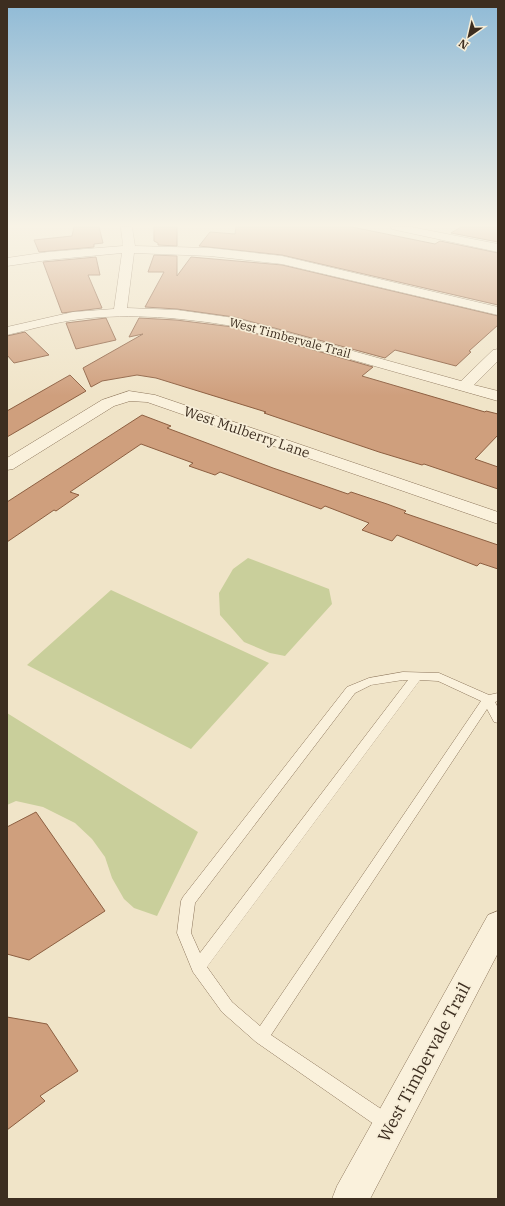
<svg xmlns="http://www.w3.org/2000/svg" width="505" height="1206" font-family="'IBM Plex Serif',serif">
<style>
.green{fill:#c9cf9b}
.building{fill:#cf9f7d;stroke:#8d5f41}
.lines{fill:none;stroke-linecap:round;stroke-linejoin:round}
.lane-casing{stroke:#8d765c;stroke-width:1}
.street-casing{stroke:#8d765c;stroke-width:1}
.lane{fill:#faf1dc;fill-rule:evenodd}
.street{fill:#faf1dc;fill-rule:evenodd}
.labels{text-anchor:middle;stroke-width:3.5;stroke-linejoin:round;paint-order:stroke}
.far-street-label{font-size:12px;fill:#3d2e20;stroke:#f7eed8}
.street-label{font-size:14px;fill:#3d2e20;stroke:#f7eed8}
.near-street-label{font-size:17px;fill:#3d2e20;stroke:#f7eed8}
</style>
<rect width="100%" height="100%" fill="#f0e4c8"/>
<path class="green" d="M 248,558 L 329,589 L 332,604 L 285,656 L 270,653 L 244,642 L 220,615 L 219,593 L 233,569 Z
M 111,590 L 269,663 L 191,749 L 27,665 Z
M 7,713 L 198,832 L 157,916 L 134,908 L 124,899 L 112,878 L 105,857 L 92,839 L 75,823 L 43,807 L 16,801 L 7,805 Z"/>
<path class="building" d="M 74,227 L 99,227 L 103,243 L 94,244 L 94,247 L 39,252 L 34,240 L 72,236 Z
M 154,227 L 177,227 L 177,246 L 158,245 L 158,243 L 154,241 Z
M 236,227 L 352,227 L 435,244 L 440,241 L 498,253 L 498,305 L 282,255 L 199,246 L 210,232 L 235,234 Z
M 461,227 L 498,227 L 498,242 L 451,233 Z
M 154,255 L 177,256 L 177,276 L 191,257 L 282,265 L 498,316 L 498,325 L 469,351 L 471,352 L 456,366 L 395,350 L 385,358 L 234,317 L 177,309 L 145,307 L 164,272 L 148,272 Z
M 96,257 L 100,275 L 88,275 L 102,308 L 62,313 L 43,262 Z
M 106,318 L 116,340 L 76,349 L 66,323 Z
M 139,318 L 176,320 L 233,327 L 373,367 L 362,376 L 485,412 L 486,411 L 498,414 L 498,435 L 475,459 L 498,467 L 498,489 L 424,464 L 422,465 L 379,452 L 264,413 L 266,412 L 156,378 L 137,375 L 102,381 L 91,387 L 83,368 L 143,334 L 129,337 Z
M 25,332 L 49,355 L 14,363 L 7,355 L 7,336 Z
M 70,375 L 86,391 L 7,437 L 7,411 Z
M 142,415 L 171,426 L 167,428 L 273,468 L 348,494 L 351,492 L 387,504 L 406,511 L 404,513 L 498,545 L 498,569 L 480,563 L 477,566 L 397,535 L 392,541 L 362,530 L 369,523 L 325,506 L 321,509 L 220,472 L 215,475 L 189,466 L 193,463 L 141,444 L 70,492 L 79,495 L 56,511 L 54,510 L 7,542 L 7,502 Z
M 36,812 L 105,911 L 29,960 L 7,954 L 7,827 Z
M 7,1017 L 47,1024 L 78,1071 L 40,1096 L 45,1101 L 7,1130 Z"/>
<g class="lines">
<defs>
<path id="lane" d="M 403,672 L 439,673 L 489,695 L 498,693 L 498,701 L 495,702 L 498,708 L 498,723 L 494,722 L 487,709 L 271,1035 L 393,1117 L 395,1123 L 393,1129 L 387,1131 L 381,1129 L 256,1042 L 222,1012 L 193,972 L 177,933 L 181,901 L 183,897 L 347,687 L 369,678 ZM 403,680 L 408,680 L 200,953 L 191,933 L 195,903 L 355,693 L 371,685 ZM 420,680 L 438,681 L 481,701 L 260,1026 L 232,1002 L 207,967 Z"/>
<path id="street" d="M 121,227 L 132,227 L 135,246 L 210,248 L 282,256 L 498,307 L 498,315 L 282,264 L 210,256 L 134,253 L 127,308 L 177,310 L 234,318 L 461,381 L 493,350 L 498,349 L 498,361 L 474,385 L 498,391 L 498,401 L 233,326 C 183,318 132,313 81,319 C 56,322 32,329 7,335 L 7,327 L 73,312 L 114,309 L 122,253 L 48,260 L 7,266 L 7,258 L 48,252 L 123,246 Z
M 391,227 L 411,227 L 498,244 L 498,252 L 396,230 L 392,229 Z
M 129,391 L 155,395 L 498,512 L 498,524 L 147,402 L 130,401 L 114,406 L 13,469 L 7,470 L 7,458 L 102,400 Z
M 498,911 L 498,953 L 370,1199 L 332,1199 L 337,1186 L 488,915 Z"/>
</defs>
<use href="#lane" class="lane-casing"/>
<use href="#street" class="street-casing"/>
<use href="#lane" class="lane"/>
<use href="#street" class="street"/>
</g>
<linearGradient id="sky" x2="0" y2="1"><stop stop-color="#8fbad6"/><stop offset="0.57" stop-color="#f8f3e6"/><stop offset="1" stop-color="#f8f3e6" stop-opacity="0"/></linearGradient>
<rect width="505" height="396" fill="url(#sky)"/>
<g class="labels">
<g class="far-street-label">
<text transform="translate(290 338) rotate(15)" y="4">West Timbervale Trail</text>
</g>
<g class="street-label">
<text transform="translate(247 432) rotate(19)" y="5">West Mulberry Lane</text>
</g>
<g class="near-street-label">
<text transform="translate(424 1062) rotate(-62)" y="6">West Timbervale Trail</text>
</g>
</g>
<rect width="505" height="1206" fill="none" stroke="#3d2e20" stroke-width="16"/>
<g transform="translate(469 36) rotate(214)" stroke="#f7eed8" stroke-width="3" paint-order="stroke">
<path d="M0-3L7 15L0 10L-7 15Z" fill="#3d2e20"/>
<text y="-6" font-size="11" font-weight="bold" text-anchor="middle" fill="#3d2e20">N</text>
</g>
</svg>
